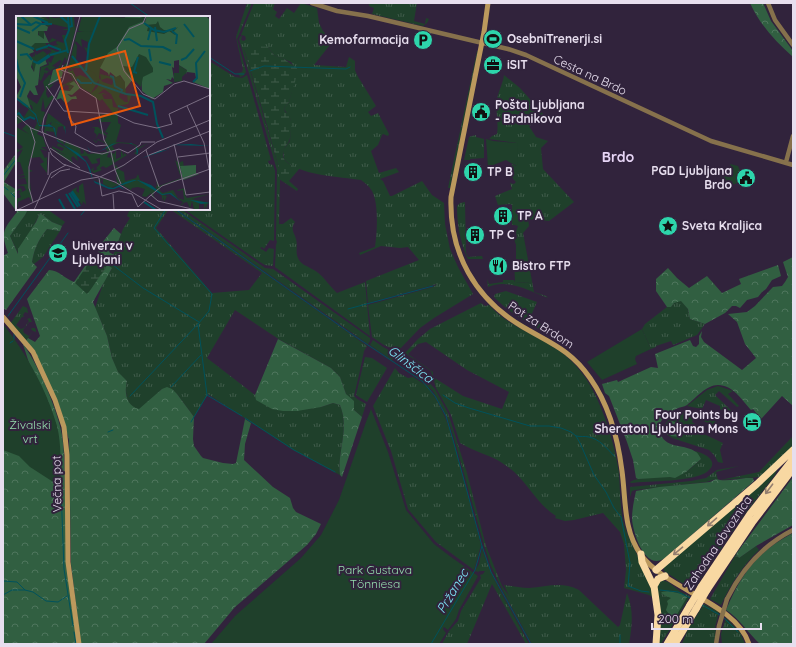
<svg xmlns="http://www.w3.org/2000/svg" width="796" height="647" font-family="Quicksand,sans-serif">
<style>
.grass{fill:url(#grass-tufts);fill-rule:evenodd}
.forest{fill:url(#forest-crowns)}
.wetland{fill:url(#wetland-marsh)}
.park{fill:#1f402b}
.lines{fill:none;stroke-linecap:round;stroke-linejoin:round}
.stream{stroke:#00525c;stroke-width:1}
.tertiary{stroke:#86714c;stroke-width:4.5}
.secondary{stroke:#bb995d;stroke-width:5}
.motorway{stroke:#f8d8a2;stroke-width:7}
.tertiary-bridge{stroke:#86714c;stroke-width:4.5}
.motorway-bridge{stroke:#f8d8a2;stroke-width:7}
.oneway{stroke:#947e6f}
.labels{text-anchor:middle;stroke-width:4;stroke-linejoin:round;paint-order:stroke}
.poi-label{font-size:12px;font-weight:bold;fill:#e7deee;stroke:#31233c;text-anchor:start}
.street-label{font-size:12px;fill:#e7deee;stroke:#31233c}
.park-label{font-size:12px;fill:#96dfae;stroke:#31233c}
.water-label{font-size:13px;font-style:italic;fill:#7de7f7;stroke:#31233c}
.quarter-label{font-size:14px;font-weight:bold;fill:#e7d5f6;stroke:#31233c}
.inset-river{fill:none;stroke:#00525c;stroke-width:2}
.inset-road{fill:none;stroke:#7a6e83;stroke-width:1}
.view{fill:#e8590c;fill-opacity:0.15;stroke:#e8590c;stroke-width:2}
.inset-edge{fill:none;stroke:#e7deee;stroke-width:2}
</style>
<defs>
<pattern id="grass-tufts" width="24" height="20" patternUnits="userSpaceOnUse"><rect width="24" height="20" fill="#1f402b"/><path d="M3 7l-1-3M5 7V3M7 7l1-3M15 17l-1-3M17 17v-4M19 17l1-3" fill="none" stroke="#405b4a"/></pattern>
<pattern id="forest-crowns" width="20" height="18" patternUnits="userSpaceOnUse"><rect width="20" height="18" fill="#315f41"/><path d="M2 6a3 3 0 1 1 6 0M12 15a3 3 0 1 1 6 0" fill="none" stroke="#4f765d"/></pattern>
<pattern id="wetland-marsh" width="20" height="14" patternUnits="userSpaceOnUse"><rect width="20" height="14" fill="#1f402b"/><path d="M1 5h8M5 5V1M11 12h8M15 12V8" fill="none" stroke="#405b4a"/></pattern>
</defs>
<rect width="100%" height="100%" fill="#31233c"/>
<path class="grass" d="M 247,3 L 252,3 L 237,39 L 246,72 L 243,76 L 240,77 L 239,74 L 236,74 L 242,72 L 243,69 L 236,37 Z
M 254,3 L 275,3 L 273,9 L 277,12 L 275,16 L 279,19 L 287,8 L 294,13 L 301,3 L 317,8 L 319,23 L 323,31 L 333,41 L 314,65 L 346,67 L 349,57 L 355,61 L 355,70 L 357,75 L 376,106 L 368,112 L 371,116 L 378,113 L 389,134 L 388,136 L 383,134 L 382,135 L 378,145 L 371,151 L 379,173 L 396,168 L 399,172 L 380,179 L 383,181 L 390,196 L 392,196 L 422,181 L 432,195 L 444,203 L 445,224 L 450,249 L 458,267 L 473,294 L 434,318 L 420,328 L 398,351 L 384,345 L 372,337 L 368,305 L 433,287 L 437,284 L 368,303 L 366,281 L 419,260 L 408,247 L 400,248 L 381,246 L 360,255 L 359,253 L 375,247 C 377,233 379,204 372,191 C 369,186 365,183 361,180 C 342,177 295,175 284,159 L 283,150 L 290,141 L 291,121 C 291,115 285,113 284,108 L 289,102 L 297,71 L 291,62 L 274,55 L 268,47 L 244,50 L 279,169 L 280,180 L 279,224 L 283,224 L 291,218 L 295,222 C 290,229 294,232 296,239 C 298,245 295,252 298,258 C 300,264 307,266 312,269 C 322,273 329,286 337,293 L 365,282 L 370,336 L 275,267 L 276,245 L 277,242 L 276,239 L 277,170 L 239,39 L 241,36 L 242,36 L 241,40 L 244,41 L 246,39 L 245,36 L 241,35 Z
M 369,3 L 417,3 L 414,21 L 425,24 L 426,18 L 429,19 L 427,23 L 423,26 L 372,14 L 374,8 L 369,6 Z
M 477,51 L 478,51 L 450,188 L 448,188 Z
M 209,61 L 235,77 L 242,78 L 247,75 L 271,160 L 268,161 L 269,164 L 273,165 L 275,171 L 274,241 L 270,240 L 264,249 L 262,247 L 260,248 L 266,252 L 269,248 L 274,249 L 273,266 L 265,265 L 260,262 L 184,209 L 209,209 Z
M 504,75 L 520,88 L 546,117 L 529,126 L 536,137 L 548,141 L 541,148 L 543,169 L 574,202 L 549,221 L 528,219 L 529,226 L 523,233 L 524,238 L 517,238 L 516,232 L 518,226 L 515,225 L 512,225 L 512,205 L 510,204 L 498,205 L 495,196 L 512,189 L 510,183 L 514,184 L 516,182 C 511,178 510,171 512,164 L 516,166 L 517,143 L 489,139 L 492,136 L 497,134 C 499,122 495,110 497,99 C 499,90 503,83 504,75 Z
M 472,136 L 476,135 L 476,137 L 484,139 L 484,158 L 470,159 L 470,160 L 464,160 L 469,137 Z
M 465,202 L 466,253 L 468,257 L 482,256 L 483,259 L 468,259 C 460,242 457,224 457,206 L 460,203 Z
M 28,209 L 47,209 L 65,222 L 62,226 L 52,222 L 40,213 L 19,255 L 10,236 L 25,215 Z
M 130,209 L 169,209 L 156,228 L 212,293 L 249,290 L 262,273 L 170,209 L 173,209 L 181,214 L 367,346 L 364,351 L 359,375 L 354,396 L 357,399 L 366,404 L 362,417 L 354,410 L 348,397 L 346,394 L 340,377 L 331,368 L 277,338 L 235,310 L 207,358 L 255,395 L 257,400 L 321,407 L 333,403 L 340,405 C 350,429 337,451 340,475 L 293,450 L 208,394 L 194,417 L 177,394 L 162,389 L 142,408 C 127,415 124,390 127,381 C 111,371 112,350 106,334 C 103,325 99,317 95,308 L 105,278 L 112,269 L 109,266 L 123,229 L 130,218 L 127,216 Z
M 176,209 L 181,209 L 265,268 L 273,269 L 370,338 L 370,341 L 368,344 Z
M 47,229 L 60,231 L 43,257 L 34,264 L 32,262 C 34,249 39,239 47,229 Z
M 487,279 L 489,284 L 503,282 L 503,280 L 514,280 L 515,282 L 530,283 L 532,281 L 534,292 L 546,296 L 548,298 C 529,291 507,278 488,287 Z
M 506,291 L 537,302 L 530,318 L 561,336 L 559,340 C 537,327 512,316 494,297 L 495,294 Z
M 681,300 L 688,309 L 690,319 L 705,324 L 697,335 L 673,345 L 671,341 L 656,346 L 656,347 L 651,349 L 642,329 L 645,324 L 667,307 L 671,307 L 674,303 Z
M 481,303 L 485,306 L 489,305 C 507,325 528,331 549,344 C 561,351 573,361 581,372 C 600,395 615,443 619,473 C 620,489 620,506 623,521 C 627,536 635,549 641,563 C 645,573 649,584 653,594 L 652,597 L 649,595 L 624,588 L 626,570 L 624,544 L 620,532 L 603,513 L 574,520 L 565,521 L 555,518 L 556,516 C 535,503 526,478 505,465 C 492,455 474,452 460,443 L 451,415 L 436,388 L 431,371 L 405,353 L 418,339 L 430,329 ZM 426,342 L 467,370 L 509,392 L 502,409 L 463,396 L 433,377 L 433,372 L 408,354 L 418,344 Z
M 23,306 L 27,308 L 28,313 L 25,312 L 23,315 L 24,317 L 22,317 L 16,325 L 21,329 L 24,328 L 29,321 L 27,319 L 30,318 L 32,322 L 29,322 L 23,330 L 24,333 L 29,336 L 33,331 L 31,329 L 32,328 L 35,328 L 36,331 L 36,332 L 33,331 L 26,341 L 11,323 L 12,321 Z
M 373,340 L 383,347 L 396,354 L 392,360 L 370,345 Z
M 365,357 L 372,358 L 387,368 L 367,402 L 356,395 Z
M 395,368 L 399,373 L 408,378 L 413,377 L 428,387 L 436,399 L 445,417 L 453,439 L 481,545 L 474,570 L 436,542 L 408,509 L 391,451 L 373,406 Z
M 414,370 L 426,379 L 435,389 L 448,413 L 467,473 L 486,546 L 502,586 L 509,596 L 504,585 C 512,586 520,588 529,588 C 547,587 561,581 579,590 L 618,627 L 620,625 L 627,593 C 634,611 632,626 629,644 L 532,644 L 504,593 L 491,566 L 484,545 L 454,438 L 447,417 L 433,391 L 412,373 Z
M 718,386 L 733,391 L 728,394 L 739,406 L 737,407 L 719,391 L 715,395 L 735,414 L 735,416 L 720,409 L 720,406 L 706,400 L 702,409 L 687,406 L 707,390 Z
M 688,411 C 700,413 718,420 724,430 L 694,417 L 692,422 L 695,424 L 693,429 L 723,443 L 720,450 L 723,463 L 718,462 L 714,455 L 709,450 L 672,438 C 653,427 675,412 688,411 Z
M 793,436 L 793,446 L 760,477 L 720,480 L 759,472 Z
M 695,451 C 704,453 720,461 708,471 C 696,482 648,481 631,483 L 630,482 C 642,475 668,479 684,473 C 690,470 696,463 701,459 Z
M 739,466 L 716,472 L 718,480 L 716,479 L 706,482 L 635,490 L 632,491 L 630,497 L 630,487 L 691,481 L 706,478 L 717,470 Z
M 778,467 L 775,475 L 740,520 L 693,590 L 664,571 L 664,567 Z
M 756,546 L 759,550 C 742,566 731,584 721,605 L 710,599 L 736,554 L 739,558 Z
M 482,549 L 489,568 L 497,585 L 529,644 L 526,644 L 492,584 L 467,644 L 442,644 L 449,631 L 458,621 L 461,611 L 481,578 L 480,575 L 483,574 L 485,571 L 479,571 L 479,572 L 475,571 L 479,564 Z
M 662,580 L 668,582 L 681,592 L 690,596 L 661,644 L 659,644 L 661,620 L 657,584 Z
M 704,604 L 719,612 L 715,627 L 716,629 L 714,644 L 682,644 L 688,629 Z
M 726,618 L 740,632 L 745,644 L 722,644 L 721,634 Z"/>
<path class="forest" d="M 750,3 L 763,3 L 771,21 L 793,51 L 793,57 C 775,41 760,25 750,3 Z
M 17,152 L 17,161 L 4,182 L 17,190 L 17,209 L 28,209 L 25,215 L 10,236 L 18,254 L 18,249 L 36,222 L 40,213 L 52,222 L 62,226 L 60,231 L 47,229 C 39,239 34,249 32,262 L 37,267 L 6,310 L 3,308 L 3,256 L 8,253 C 0,231 4,229 17,212 L 3,193 L 3,171 Z
M 114,228 L 121,234 L 118,242 L 109,252 L 114,255 L 109,266 L 112,268 L 93,302 L 107,336 L 112,358 L 118,372 L 127,381 C 124,392 126,406 139,409 L 162,389 L 167,387 L 172,389 L 177,394 L 194,417 L 193,439 L 194,446 L 201,456 L 203,458 L 223,463 L 233,464 L 236,463 L 245,419 L 251,423 L 245,444 L 244,460 L 273,487 L 290,498 L 293,508 L 296,512 L 321,524 L 316,534 L 307,545 L 235,607 L 204,644 L 81,644 L 71,564 L 69,440 L 60,408 L 26,341 L 28,338 L 35,342 L 40,336 L 27,299 L 49,270 C 59,270 65,279 74,282 L 92,256 L 94,257 L 99,251 L 97,249 Z
M 793,257 L 793,406 L 782,396 L 761,419 L 753,409 L 751,410 C 742,400 733,385 718,385 C 706,385 696,398 687,405 C 684,407 680,407 676,409 C 666,413 655,423 661,435 C 667,449 686,444 696,452 C 698,453 700,457 701,459 L 686,472 L 675,478 L 670,477 L 638,479 L 636,478 L 633,460 L 627,442 L 609,396 L 605,393 L 602,384 L 617,380 L 618,382 L 651,367 L 658,368 L 655,354 L 690,340 L 693,346 L 696,347 L 699,344 L 699,336 L 702,331 L 701,337 L 704,342 L 742,370 L 756,358 L 745,344 L 737,322 L 728,314 L 747,312 L 755,306 L 773,287 L 782,286 L 785,282 L 788,277 L 783,262 Z
M 778,265 L 781,276 L 772,280 L 766,289 L 762,292 L 758,297 L 747,300 L 740,308 L 736,306 L 732,306 L 725,313 L 705,324 L 690,319 L 688,309 L 681,301 L 674,303 L 671,307 L 667,307 L 656,291 L 656,279 L 668,268 L 677,278 L 689,288 L 707,276 L 722,293 L 741,284 L 739,279 Z
M 278,339 L 331,368 L 340,377 L 346,394 L 354,401 L 354,410 L 362,417 L 342,477 L 340,475 C 337,451 350,429 340,405 L 333,403 L 321,407 L 297,411 L 283,411 L 272,409 L 256,400 L 255,395 Z
M 23,344 C 38,364 58,411 62,435 C 66,463 64,492 66,520 C 68,562 74,603 78,644 L 3,644 L 3,401 L 34,379 Z
M 672,421 L 683,425 L 685,429 L 681,437 L 671,436 L 668,431 L 669,423 Z
M 793,477 L 793,525 L 756,546 L 739,558 L 736,554 Z
M 746,478 L 753,478 L 754,481 L 665,558 C 645,572 633,533 632,519 C 632,510 634,500 636,491 L 659,487 L 710,482 L 716,479 C 724,482 737,479 746,478 Z
M 793,533 L 793,644 L 760,644 C 748,633 740,619 726,610 C 741,574 758,551 793,533 Z
M 668,591 L 682,594 L 687,597 L 675,618 L 671,617 L 666,610 L 668,604 L 667,601 L 671,598 L 666,596 L 661,593 L 662,592 Z"/>
<path class="wetland" d="M 257,46 L 268,47 L 274,55 L 284,59 L 297,68 L 297,75 L 289,102 L 284,108 L 285,112 C 287,113 288,113 290,116 C 292,119 291,138 289,141 C 288,144 285,146 284,149 C 279,161 291,166 300,168 L 289,181 L 298,189 L 297,191 L 279,179 L 279,169 L 266,122 L 244,49 Z
M 100,252 L 109,257 L 111,259 L 107,264 L 105,270 C 100,274 93,288 87,294 L 75,283 L 93,257 L 95,258 Z"/>
<path class="park" d="M 486,139 L 493,141 L 517,143 L 518,155 L 517,166 L 511,163 L 506,160 L 488,167 Z
M 730,164 L 738,166 L 744,180 L 728,187 L 720,175 L 732,168 Z
M 517,238 L 524,238 L 532,281 L 530,283 L 515,282 L 514,261 L 516,260 L 516,245 L 514,239 Z
M 3,324 C 26,353 47,390 57,426 C 62,446 60,467 61,487 L 30,467 L 19,456 L 3,450 Z
M 642,329 L 651,349 L 636,356 L 635,359 L 637,364 L 602,380 L 587,362 Z
M 371,409 L 388,452 L 406,510 L 434,544 L 451,557 L 478,576 L 459,610 L 456,619 L 448,630 L 444,627 L 443,629 L 446,633 L 439,644 L 211,644 L 235,616 L 301,558 L 321,535 L 339,500 L 366,422 Z"/>
<g class="lines">
<path class="stream" d="M 130,3 L 150,17
M 209,57 L 235,74 L 244,74
M 250,71 L 264,66 L 346,69 L 350,67
M 3,132 L 17,137
M 3,176 L 17,158
M 3,186 L 8,190
M 11,193 L 15,197
M 166,209 L 154,228 L 212,294 L 209,311 L 198,324 L 207,395 L 242,416
M 175,209 L 350,333 L 422,381 L 435,396 L 446,416 L 453,440 L 482,546 L 491,572 L 531,644
M 81,215 L 86,209
M 109,262 L 143,288 L 199,322
M 348,309 L 433,286
M 8,316 L 68,233
M 14,334 L 14,339
M 10,343 L 13,341
M 171,387 L 201,355
M 443,395 L 455,403 L 469,408 L 530,426 L 549,426 L 561,428 L 571,432 L 576,436 L 580,443 L 594,475 L 606,492 L 614,508 L 621,517 L 630,563 L 628,586 L 641,591 L 649,592
M 130,396 L 198,324
M 245,418 L 294,450 L 335,472
M 191,422 L 207,395
M 108,432 L 113,430
M 576,436 C 580,437 585,436 589,437 C 599,439 607,448 614,456
M 61,488 L 64,569 L 73,626
M 3,581 L 17,582 L 25,590
M 660,590 L 678,592 L 690,598
M 3,595 L 12,590 L 25,590 L 33,592 L 46,601 L 58,602 L 67,596
M 702,605 L 720,615
M 724,618 L 738,632
M 74,632 L 76,644
M 431,644 L 475,570 L 482,546
M 620,644 L 620,635"/>
<path class="tertiary" d="M 312,3 L 337,11 L 368,16 L 508,49 L 526,55 L 711,141 L 793,165
M 768,3 L 775,20 L 793,45
M 786,162 L 793,136
M 727,599 C 742,569 763,545 793,530
M 716,644 L 719,626"/>
<path class="secondary" d="M 488,3 L 484,32 L 451,197 C 449,253 475,299 523,327 C 550,343 571,350 590,378 C 609,405 618,439 622,471 C 626,500 623,530 641,555 C 667,590 736,603 749,644
M 3,317 L 33,352 L 55,400 L 64,427 L 67,455 L 68,562 L 79,644"/>
<path class="motorway" d="M 641,554 L 642,562 L 654,587
M 656,570 L 757,484 L 793,450
M 701,587 L 750,514 L 793,459
M 707,590 L 752,523 L 793,469
M 656,644 L 658,615 L 654,586 L 658,579 L 665,576
M 667,644 L 690,605
M 675,644 L 696,609"/>
<path class="tertiary-bridge" d="M 719,626 L 727,599"/>
<path class="motorway-bridge" d="M 690,605 L 701,587
M 696,609 L 707,590"/>
</g>
<defs><path id="oneway-shaft" d="M-6 0H5M1.5-3L5.5 0L1.5 3" fill="none" stroke-width="1.6" stroke-linecap="round" stroke-linejoin="round"/></defs>
<g class="oneway">
<use href="#oneway-shaft" transform="translate(769 489) rotate(127)"/>
<use href="#oneway-shaft" transform="translate(712 522) rotate(139)"/>
<use href="#oneway-shaft" transform="translate(678 551) rotate(140)"/>
</g>
<defs>
<symbol id="stadium-disc" viewBox="-11 -11 22 22"><circle r="9.5" fill="#2dd5ab" stroke="#31233c"/><path d="M0-5a6.5 5 0 1 0 0 10a6.5 5 0 1 0 0-10ZM-3.5-1.8h7v3.6h-7Z" fill="#111"/></symbol>
<symbol id="parking-disc" viewBox="-11 -11 22 22"><circle r="9.5" fill="#2dd5ab" stroke="#31233c"/><path d="M-3.5-5.5H1a3.5 3.5 0 0 1 0 7H-1V5.5H-3.5ZM-1-3.4V-.6H.8a1.4 1.4 0 0 0 0-2.8Z" fill="#111"/></symbol>
<symbol id="office-disc" viewBox="-11 -11 22 22"><circle r="9.5" fill="#2dd5ab" stroke="#31233c"/><path d="M-6-3h4V-5.5h4V-3h4V5H-6ZM-1-4.5V-3h2v-1.5ZM-6 0V1H6V0Z" fill="#111"/></symbol>
<symbol id="civic-disc" viewBox="-11 -11 22 22"><circle r="9.5" fill="#2dd5ab" stroke="#31233c"/><path d="M-.6-6.5H3V-4.5H.6V-3L4-1V1h2V6H-6V1h2V-1L-.6-3ZM-1.2 2.5V6h2.4V2.5Z" fill="#111"/></symbol>
<symbol id="building-disc" viewBox="-11 -11 22 22"><circle r="9.5" fill="#2dd5ab" stroke="#31233c"/><path d="M-4-6H4V6H1V3H-1V6H-4ZM-2.5-4.3h1.7v1.8h-1.7ZM.8-4.3h1.7v1.8H.8ZM-2.5-1h1.7V.8h-1.7ZM.8-1h1.7V.8H.8Z" fill="#111"/></symbol>
<symbol id="sight-disc" viewBox="-11 -11 22 22"><circle r="9.5" fill="#2dd5ab" stroke="#31233c"/><path d="M0-6L1.8-2.2L6-1.7L2.9 1.2L3.7 5.4L0 3.3L-3.7 5.4L-2.9 1.2L-6-1.7L-1.8-2.2Z" fill="#111"/></symbol>
<symbol id="university-disc" viewBox="-11 -11 22 22"><circle r="9.5" fill="#2dd5ab" stroke="#31233c"/><path d="M0-5L7-2L0 1L-7-2ZM-4 1L0 2.5L4 1V4Q0 6-4 4Z" fill="#111"/></symbol>
<symbol id="restaurant-disc" viewBox="-11 -11 22 22"><circle r="9.5" fill="#2dd5ab" stroke="#31233c"/><path d="M-5-6h1v4h1v-4h1v4h1v-4h1v5L-1.5 .5V6h-2V.5L-5-1ZM5-6V6H3V1.5H1.5Q1.5-4 5-6Z" fill="#111"/></symbol>
<symbol id="hotel-disc" viewBox="-11 -11 22 22"><circle r="9.5" fill="#2dd5ab" stroke="#31233c"/><path d="M-6-4.5h1.5V1H6V5H4.5V3h-9V5H-6ZM-4 0a1.8 1.8 0 1 1 3.6 0ZM.5 0V-2.5h3Q6-2.5 6 0Z" fill="#111"/></symbol>
</defs>
<g fill-rule="evenodd">
<use href="#stadium-disc" x="482" y="28" width="22" height="22"/>
<use href="#parking-disc" x="412" y="29" width="22" height="22"/>
<use href="#office-disc" x="482" y="54" width="22" height="22"/>
<use href="#civic-disc" x="470" y="101" width="22" height="22"/>
<use href="#building-disc" x="462" y="161" width="22" height="22"/>
<use href="#civic-disc" x="735" y="167" width="22" height="22"/>
<use href="#building-disc" x="492" y="205" width="22" height="22"/>
<use href="#sight-disc" x="657" y="215" width="22" height="22"/>
<use href="#building-disc" x="464" y="224" width="22" height="22"/>
<use href="#university-disc" x="47" y="242" width="22" height="22"/>
<use href="#restaurant-disc" x="487" y="255" width="22" height="22"/>
<use href="#hotel-disc" x="741" y="411" width="22" height="22"/>
</g>
<g class="labels">
<g class="poi-label">
<text x="507" y="43">OsebniTrenerji.si</text>
<text x="409" y="44" text-anchor="end">Kemofarmacija</text>
<text x="507" y="69">iSIT</text>
<text x="495" y="109">Pošta Ljubljana<tspan x="495" dy="14">- Brdnikova</tspan></text>
<text x="732" y="175" text-anchor="end">PGD Ljubljana<tspan x="732" dy="14">Brdo</tspan></text>
<text x="487" y="176">TP B</text>
<text x="517" y="220">TP A</text>
<text x="682" y="230">Sveta Kraljica</text>
<text x="489" y="239">TP C</text>
<text x="72" y="250">Univerza v<tspan x="72" dy="14">Ljubljani</tspan></text>
<text x="512" y="270">Bistro FTP</text>
<text x="738" y="419" text-anchor="end">Four Points by<tspan x="738" dy="14">Sheraton Ljubljana Mons</tspan></text>
</g>
<g class="street-label">
<text transform="translate(590 75) rotate(25)" y="4">Cesta na Brdo</text>
<text transform="translate(541 325) rotate(33)" y="4">Pot za Brdom</text>
<text transform="translate(57 484) rotate(-91)" y="4">Večna pot</text>
<text transform="translate(718 543) rotate(-56)" y="4">Zahodna obvoznica</text>
</g>
<g class="park-label">
<text x="30" y="429">Živalski<tspan x="30" dy="14">vrt</tspan></text>
<text x="375" y="574">Park Gustava<tspan x="375" dy="14">Tönniesa</tspan></text>
</g>
<g class="water-label">
<text transform="translate(411 364) rotate(37)" y="5">Glinščica</text>
<text transform="translate(452 591) rotate(-59)" y="5">Pržanec</text>
</g>
<g class="quarter-label">
<text x="618" y="162">Brdo</text>
</g>
</g>
<g transform="translate(16 16)">
<rect width="194" height="194" fill="#31233c"/>
<path d="M 28,0 L 34,4 L 32,0 L 38,2 L 58,0 L 59,13 L 63,0 L 51,45 L 49,41 L 44,51 L 45,53 L 52,45 L 50,56 L 44,54 L 42,52 L 46,45 L 44,44 L 36,50 L 40,51 L 34,55 L 31,51 L 28,54 L 33,55 L 30,58 L 29,56 L 25,65 L 23,63 L 25,51 L 33,49 L 32,45 L 35,47 L 38,40 L 34,40 L 29,45 L 30,48 L 28,43 L 21,47 L 18,56 L 14,42 L 18,40 L 17,37 L 19,41 L 19,36 L 20,39 L 27,35 L 31,38 L 28,41 L 36,35 L 31,33 L 18,34 L 15,31 L 19,26 L 29,26 L 32,32 L 42,36 L 44,34 L 32,30 L 33,26 L 36,22 L 41,24 L 33,27 L 34,30 L 42,29 L 40,27 L 41,25 L 48,27 L 46,19 L 51,19 L 52,14 L 46,14 L 53,12 L 36,8 L 32,11 L 24,2 ZM 83,0 L 87,0 L 77,56 L 87,66 L 96,69 L 98,64 L 91,62 L 85,64 L 84,58 L 97,61 L 103,59 L 109,66 L 110,79 L 104,77 L 103,81 L 109,86 L 112,86 L 111,79 L 115,79 L 115,81 L 112,88 L 102,90 L 102,107 L 105,109 L 100,126 L 115,127 L 120,129 L 122,132 L 132,127 L 123,133 L 121,139 L 118,137 L 122,135 L 119,134 L 120,130 L 115,128 L 102,127 L 96,130 L 99,134 L 91,136 L 89,127 L 82,124 L 80,127 L 78,125 L 77,123 L 80,126 L 82,123 L 88,126 L 91,120 L 83,117 L 79,124 L 81,119 L 78,116 L 79,112 L 75,111 L 77,107 L 75,111 L 82,111 L 91,119 L 92,117 L 89,116 L 95,106 L 83,106 L 83,99 L 87,98 L 84,100 L 86,102 L 88,98 L 97,97 L 86,83 L 84,85 L 74,78 L 80,73 L 82,70 L 83,64 L 75,77 L 67,73 L 59,64 L 53,68 L 57,70 L 54,75 L 52,73 L 54,73 L 52,71 L 55,70 L 50,69 L 51,67 L 44,74 L 45,70 L 51,67 L 58,64 L 52,56 L 52,51 L 54,55 L 56,55 L 53,49 L 61,16 L 68,15 L 68,13 L 75,16 ZM 65,23 L 72,26 L 71,32 L 68,31 L 72,39 L 68,52 L 60,44 L 61,30 L 59,27 L 60,25 L 66,31 ZM 56,52 L 67,52 L 74,63 L 64,59 L 60,61 ZM 88,73 L 95,78 L 102,92 L 97,91 L 96,83 L 88,83 L 86,78 L 91,79 L 87,77 L 82,78 ZM 19,5 L 28,10 L 22,15 L 28,14 L 29,24 L 23,20 L 22,15 L 18,17 L 16,16 L 21,15 L 20,12 L 14,8 ZM 163,49 L 172,55 L 166,61 L 166,65 L 158,66 L 158,57 L 163,57 ZM 33,59 L 35,59 L 33,69 L 38,68 L 33,73 L 31,71 L 30,78 L 32,82 L 36,79 L 38,81 L 29,94 L 27,82 L 25,95 L 29,96 L 25,110 L 20,102 L 14,101 L 0,109 L 0,92 L 1,95 L 4,92 L 2,96 L 8,101 L 13,93 L 6,89 L 0,81 L 17,94 L 16,90 L 12,87 L 11,81 L 21,88 L 29,73 L 27,66 ZM 32,97 L 50,111 L 48,115 L 47,110 L 42,111 L 40,122 L 39,112 L 34,109 L 36,106 L 29,110 L 38,112 L 39,118 L 39,121 L 38,116 L 29,115 L 33,120 L 28,116 ZM 19,103 L 25,110 L 21,118 L 27,121 L 30,131 L 25,131 L 31,135 L 24,133 L 29,142 L 31,141 L 31,157 L 24,148 L 28,146 L 24,141 L 14,142 L 12,153 L 17,155 L 13,156 L 16,186 L 13,181 L 2,186 L 1,193 L 0,183 L 5,181 L 3,177 L 5,176 L 3,174 L 0,176 L 0,174 L 5,172 L 6,176 L 10,174 L 8,170 L 0,169 L 11,168 L 9,162 L 0,163 L 9,161 L 8,159 L 0,160 L 8,158 L 4,146 L 0,146 L 7,133 L 0,137 L 0,132 L 3,134 L 7,131 L 0,125 L 0,111 L 13,118 L 6,113 L 11,108 L 18,113 L 21,107 ZM 40,122 L 47,124 L 48,129 L 50,125 L 64,132 L 65,138 L 68,137 L 67,133 L 72,138 L 93,136 L 91,141 L 95,142 L 94,136 L 98,138 L 100,134 L 100,143 L 105,141 L 105,134 L 108,140 L 108,137 L 111,139 L 98,147 L 99,150 L 102,149 L 99,151 L 102,149 L 100,151 L 103,151 L 101,152 L 99,152 L 96,143 L 97,148 L 90,152 L 87,150 L 84,152 L 86,154 L 78,157 L 75,154 L 78,151 L 77,155 L 82,153 L 80,152 L 84,148 L 84,142 L 80,143 L 82,147 L 76,148 L 71,140 L 61,140 L 62,145 L 57,140 L 55,142 L 57,148 L 42,138 L 37,134 L 50,139 L 36,132 L 37,134 L 36,130 L 46,135 L 48,132 L 41,130 L 42,127 L 63,139 L 42,125 ZM 163,141 L 162,147 L 167,145 L 168,152 L 164,150 L 166,162 L 164,163 L 166,163 L 144,171 L 144,175 L 147,177 L 157,174 L 162,182 L 168,184 L 167,174 L 162,175 L 161,174 L 169,172 L 167,163 L 170,177 L 169,179 L 171,182 L 194,178 L 176,183 L 194,187 L 191,188 L 191,194 L 190,189 L 188,194 L 188,188 L 183,187 L 183,194 L 178,193 L 176,185 L 174,192 L 171,186 L 167,187 L 168,191 L 167,188 L 164,190 L 167,186 L 154,177 L 147,179 L 151,180 L 148,186 L 148,181 L 146,185 L 146,180 L 140,174 L 137,179 L 140,184 L 136,180 L 135,177 L 141,172 L 122,164 L 120,164 L 122,164 L 122,171 L 116,172 L 115,174 L 104,168 L 95,172 L 87,168 L 87,163 L 86,162 L 84,166 L 77,162 L 84,165 L 85,161 L 101,168 L 100,153 L 107,150 L 113,147 L 102,153 L 108,156 L 109,165 L 120,162 L 122,158 L 124,164 L 139,171 L 141,170 L 140,162 L 143,170 L 165,162 L 159,144 L 161,146 ZM 67,167 L 70,189 L 67,185 L 66,189 L 56,174 L 61,171 L 60,175 L 63,177 L 63,170 Z" fill="#1f402b" fill-rule="evenodd"/>
<path d="M 0,0 L 27,0 L 25,1 L 29,3 L 24,2 L 26,7 L 32,11 L 31,15 L 22,15 L 22,19 L 28,23 L 28,16 L 33,27 L 19,27 L 15,31 L 18,36 L 13,38 L 17,44 L 15,51 L 18,56 L 20,47 L 29,43 L 31,48 L 24,51 L 22,69 L 19,70 L 22,79 L 18,79 L 14,74 L 11,80 L 15,93 L 0,81 L 5,71 L 0,60 ZM 110,0 L 127,0 L 129,7 L 130,0 L 191,1 L 194,4 L 194,73 L 177,66 L 180,62 L 179,57 L 171,56 L 170,59 L 171,54 L 163,49 L 163,44 L 158,45 L 158,52 L 156,51 L 158,63 L 156,61 L 155,64 L 150,63 L 157,67 L 148,70 L 147,76 L 136,83 L 126,75 L 125,53 L 109,73 L 109,66 L 104,59 L 100,61 L 94,56 L 93,60 L 92,57 L 84,52 L 74,51 ZM 42,52 L 47,56 L 45,63 L 33,69 L 37,54 ZM 58,65 L 64,72 L 56,79 L 51,78 L 55,81 L 60,80 L 61,83 L 56,83 L 50,88 L 45,82 L 40,84 L 44,74 L 54,75 L 58,70 L 53,68 ZM 180,149 L 180,157 L 183,158 L 167,164 L 164,150 Z" fill="#315f41"/>
<path d="M 142,5 L 144,11 L 148,14 L 155,15 L 162,11 L 158,15 L 159,19 L 153,15 L 148,18 L 131,15 L 132,11 L 129,9 L 140,8 Z" fill="#1f402b"/>
<path d="M 66,0 L 124,2 L 130,0 L 128,5 L 113,11 L 101,31 L 92,37 L 84,52 L 83,64 L 77,56 L 69,53 L 73,40 L 72,29 L 77,16 L 62,15 ZM 123,38 L 130,41 L 137,52 L 137,56 L 127,61 L 125,71 L 111,57 L 107,50 L 116,51 Z" fill="#1f402b"/>
<path d="M 122,164 L 136,171 L 139,174 L 130,181 L 126,180 L 129,173 L 122,171 Z" fill="#1f402b"/>
<path d="M 9,89 L 20,98 L 23,109 L 31,109 L 36,106 L 37,105 L 42,107 L 48,110 L 49,111 L 50,119 L 71,130 L 75,136 L 77,136 L 81,135 L 86,134 L 96,128 L 100,127 L 115,127 L 118,129 L 120,129 L 122,135 L 121,140 L 126,142 L 143,135 L 151,134 L 152,132 L 155,129 L 175,128 L 194,130 L 155,129 L 151,134 L 126,142 L 121,140 L 120,129 L 118,129 L 113,127 L 100,127 L 87,134 L 76,136 L 74,136 L 71,130 L 50,119 L 48,110 L 37,105 L 33,108 L 39,112 L 41,125 L 62,137 L 70,145 L 74,152 L 77,164 L 80,166 L 84,167 L 92,171 L 97,172 L 110,166 L 118,164 L 122,164 L 135,169 L 146,178 L 155,177 L 165,186 L 175,184 L 194,187 L 185,188 L 174,184 L 165,186 L 154,178 L 146,179 L 121,164 L 104,170 L 109,174 L 103,171 L 98,173 L 93,173 L 79,167 L 76,162 L 70,146 L 41,124 L 37,111 L 23,110 L 19,99 Z" fill="#00525c"/>
<path class="inset-river" d="M 5,0 L 15,9 L 20,6 L 25,8M 17,0 L 32,7M 44,0 L 53,8M 52,0 L 53,14 L 49,24 L 52,37M 128,7 L 138,14 L 148,16 L 160,12M 0,8 L 15,9M 168,8 L 178,21M 0,11 L 14,17M 53,11 L 56,10 L 55,0M 139,11 L 141,25M 16,15 L 25,8 L 36,8M 156,15 L 161,19 L 160,28M 108,24 L 113,23 L 125,30 L 147,31 L 155,35M 132,24 L 135,12M 0,25 L 18,33M 32,29 L 45,34M 133,33 L 135,45M 20,34 L 32,30M 4,39 L 11,38 L 16,44M 34,39 L 52,34M 56,40 L 78,67 L 110,78 L 125,80 L 137,86 L 141,108 L 147,122M 0,42 L 3,55 L 9,67 L 4,81M 165,44 L 170,42 L 178,33M 17,45 L 21,47 L 33,39M 143,46 L 155,49M 22,48 L 34,40M 70,55 L 73,28 L 84,0M 121,57 L 118,56 L 122,41M 94,60 L 97,61 L 99,70 L 106,74 L 105,77M 61,63 L 65,67 L 76,67M 177,66 L 181,62 L 180,47 L 189,35M 0,82 L 12,91M 102,90 L 132,99M 0,99 L 3,97 L 8,104 L 14,101 L 19,103M 56,175 L 63,185M 55,176 L 64,190M 53,177 L 62,191M 50,178 L 59,193M 43,183 L 49,194M 128,186 L 140,194"/>
<path class="inset-road" d="M 64,0 L 47,64 L 28,102 L 26,114 L 30,126 L 36,139 L 47,148 L 99,166 L 146,194M 130,0 L 127,7 L 113,13 L 101,32 L 108,55 L 127,78 L 139,83 L 158,68 L 168,65 L 194,73M 47,49 L 45,54 L 56,58 L 64,72 L 80,82 L 88,124 L 95,136 L 99,154M 32,69 L 46,61M 30,70 L 48,95 L 99,98 L 118,107 L 141,112 L 156,108 L 153,98 L 194,79M 171,90 L 188,127 L 193,153M 53,95 L 53,102 L 60,110 L 59,117 L 80,130 L 91,129M 0,99 L 15,112 L 75,136 L 86,138 L 103,133 L 112,137 L 124,129 L 125,126 L 139,126M 14,111 L 19,126 L 13,151 L 13,172 L 17,186M 158,128 L 170,179 L 194,176M 34,132 L 64,152M 130,134 L 143,171M 133,139 L 194,115M 162,141 L 194,137M 99,154 L 105,168M 32,159 L 33,136M 84,161 L 108,149 L 141,126 L 194,104M 35,162 L 44,155 L 54,153M 83,162 L 86,180 L 103,175 L 116,178 L 122,191M 97,178 L 98,194M 135,179 L 142,185 L 180,194M 134,180 L 146,170 L 194,153M 122,191 L 135,179M 1,194 L 65,164 L 83,161M 18,194 L 35,157 L 50,149"/>
<path class="view" d="M 109,35 L 124,90 L 56,109 L 41,54 Z"/>
<rect width="194" height="194" class="inset-edge"/>
</g>
<rect width="796" height="647" fill="none" stroke="#e7deee" stroke-width="8"/>
<path d="M652 623v6h109v-6" fill="none" stroke="#e7deee" stroke-width="2"/>
<text x="658" y="623" font-size="12" fill="#e7deee" stroke="#31233c" stroke-width="3" paint-order="stroke">200 m</text>
</svg>
